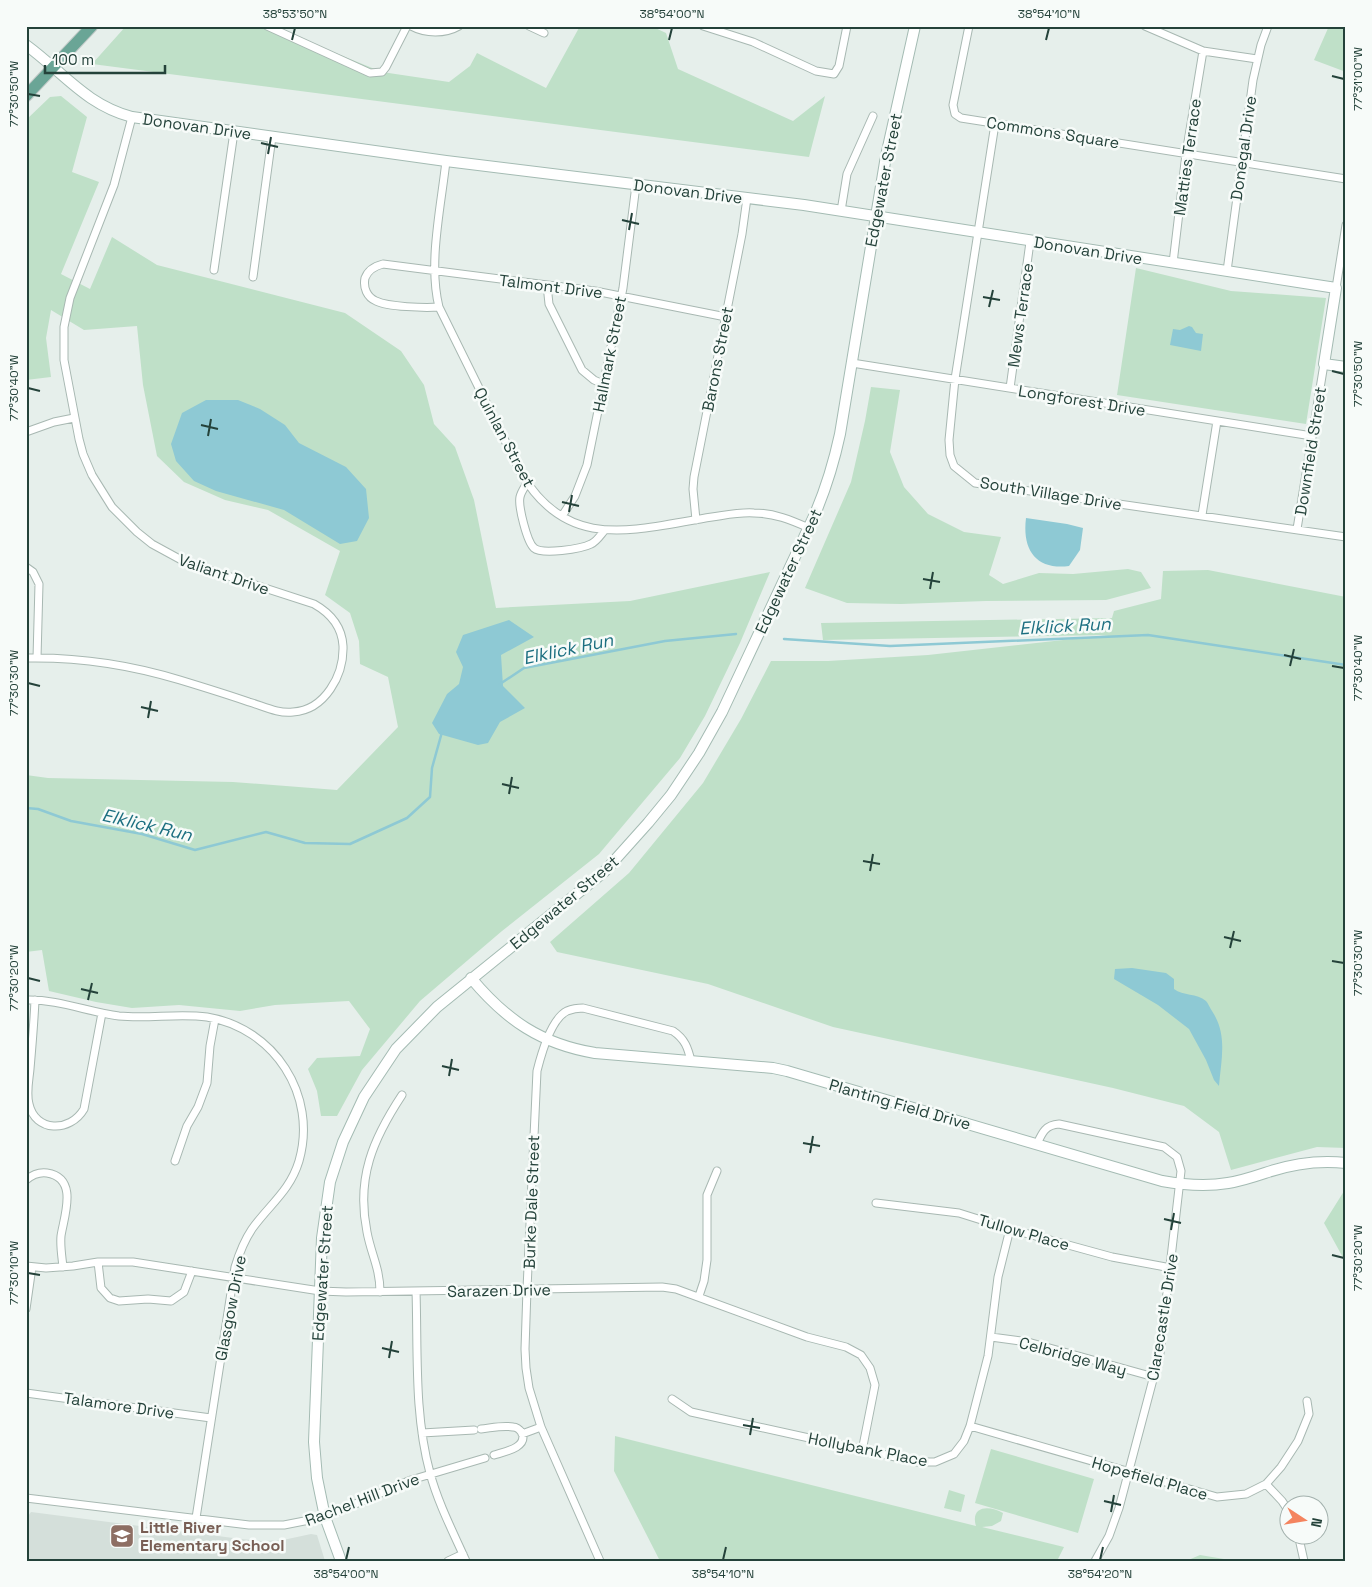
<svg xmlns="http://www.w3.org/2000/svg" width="1372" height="1587" font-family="'Space Grotesk',sans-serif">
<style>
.built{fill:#d4dfda}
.green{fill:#bfe0c8}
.water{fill:#8ec9d4}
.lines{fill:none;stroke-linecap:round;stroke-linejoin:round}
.stream{stroke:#8ec9d4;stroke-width:2.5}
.street-casing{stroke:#a8b8b2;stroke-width:9}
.secondary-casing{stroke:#a4bbb3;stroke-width:12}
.primary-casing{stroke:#c2cac8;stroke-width:13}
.street{stroke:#fff;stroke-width:7}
.secondary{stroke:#fff;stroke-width:10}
.primary{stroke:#6aa596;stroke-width:11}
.ticks{fill:none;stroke:#24423a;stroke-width:2}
.labels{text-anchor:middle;stroke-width:5;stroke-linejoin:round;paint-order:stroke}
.street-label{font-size:16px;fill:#24423a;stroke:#f7fbf9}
.education-label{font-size:16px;font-weight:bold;fill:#785e54;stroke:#f7fbf9;text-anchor:start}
.water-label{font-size:18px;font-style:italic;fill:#1c6f80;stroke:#f7fbf9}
.neatline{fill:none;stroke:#24423a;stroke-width:2}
.ticks-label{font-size:12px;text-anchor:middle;fill:#24423a}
</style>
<rect width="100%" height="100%" fill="#e6efeb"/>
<path class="built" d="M 31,1512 L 241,1539 L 262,1541 L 283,1540 L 311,1534 L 317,1535 L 325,1561 L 26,1561 L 28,1516 Z"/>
<path class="green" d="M 126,26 L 269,26 L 382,72 L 449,82 L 470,66 L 477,53 L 546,88 L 580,26 L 651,26 L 666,33 L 678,69 L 793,121 L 825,96 L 809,157 L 92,64 Z
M 1329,26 L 1346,26 L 1346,72 L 1314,60 Z
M 61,96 L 87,117 L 72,172 L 99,182 L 61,274 L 90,289 L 112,237 L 157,265 L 345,313 L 401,351 L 424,385 L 434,424 L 455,447 L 474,500 L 496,608 L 630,601 L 770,572 L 740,643 L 705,716 L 680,758 L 599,854 L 502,931 L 420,1001 L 362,1070 L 337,1116 L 321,1116 L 317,1091 L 308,1069 L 317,1058 L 360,1056 L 370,1029 L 349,1001 L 275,1005 L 240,1011 L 179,1005 L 132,1008 L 96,1002 L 49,991 L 42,950 L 26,952 L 26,775 L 48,778 L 233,782 L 337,790 L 398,727 L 388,677 L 360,664 L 359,641 L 350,613 L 325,595 L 340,551 L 268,510 L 225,500 L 184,482 L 157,456 L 143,385 L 137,326 L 84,330 L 51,310 L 46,338 L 51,377 L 26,380 L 26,120 L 50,97 Z
M 1136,268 L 1231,291 L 1326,298 L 1306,424 L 1117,395 Z
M 871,387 L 900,390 L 890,452 L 904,487 L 928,514 L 964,532 L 1001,537 L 989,575 L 1003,584 L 1039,573 L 1073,574 L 1128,569 L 1141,572 L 1151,588 L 1106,600 L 986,601 L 901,604 L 847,603 L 805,588 L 851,482 L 865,421 Z
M 1208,570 L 1346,597 L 1346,1148 L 1317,1147 L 1231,1170 L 1219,1132 L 1184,1106 L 1113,1088 L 833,1027 L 708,984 L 557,952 L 550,942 L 629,873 L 703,783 L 741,719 L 771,661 L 828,661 L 928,655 L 1108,635 L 823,640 L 821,623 L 1112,618 L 1114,611 L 1161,599 L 1163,571 Z
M 1346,1188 L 1346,1263 L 1324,1223 Z
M 615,1436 L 976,1526 C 970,1506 989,1505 1003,1513 L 1001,1521 L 992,1526 L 982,1527 L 1064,1547 L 1057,1561 L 660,1561 L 614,1471 Z
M 991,1449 L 1094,1479 L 1078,1533 L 975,1503 Z
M 949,1490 L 965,1495 L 961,1512 L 944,1508 Z
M 1200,1555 L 1236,1561 L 1186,1561 Z"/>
<path class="water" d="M 1189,326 L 1192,327 L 1196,333 L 1203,334 L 1201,351 L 1170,345 L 1173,329 L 1180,330 Z
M 206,400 L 238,400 L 260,409 L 285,425 L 299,443 L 346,467 L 366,489 L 369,518 L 357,541 L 340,544 L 284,510 L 216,491 L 194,481 L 176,461 L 171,444 L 182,413 Z
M 1026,518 L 1067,524 L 1083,528 L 1080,550 L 1069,566 C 1036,570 1022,550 1026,518 Z
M 509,620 L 534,637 L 501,655 L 503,686 L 525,708 L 500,722 L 488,743 L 478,745 L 439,734 L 432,723 L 447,694 L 459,684 L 463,667 L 456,652 L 463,635 Z
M 1132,968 L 1166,973 L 1174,979 L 1174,989 C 1183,996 1197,993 1206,1001 C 1208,1003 1210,1008 1212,1011 C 1228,1035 1221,1060 1219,1086 L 1214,1080 L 1206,1060 L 1189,1029 L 1158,1005 L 1114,979 L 1115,969 Z"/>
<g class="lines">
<path class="stream" d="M 784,639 L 890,646 L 1148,635 L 1346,665
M 500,684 L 524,668 L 665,641 L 736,634
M 26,808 L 38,809 L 71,821 L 142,834 L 195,850 L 266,832 L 305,843 L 350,844 L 407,818 L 430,797 L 432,768 L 442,732"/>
<defs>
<path id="street" d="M 267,26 L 370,73 L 382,72 L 386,67 L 407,26
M 411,26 C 426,34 445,34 459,26
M 529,26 L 544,33
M 703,26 L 753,42 L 816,71 L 834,74 L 839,66 L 847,26
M 969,26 L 953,105 L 955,114 L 961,118 L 1346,179
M 1145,26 L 1203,51 L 1257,59
M 995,124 L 955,379 L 949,440 L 950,455 L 954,466 L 975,483 L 1346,537
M 446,161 C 441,207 428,263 439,307 L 520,471 C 567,554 635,529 712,517 C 726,515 740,512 754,513 C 774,513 791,520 809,528
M 841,211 L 847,174 L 873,116
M 1173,263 L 1186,154 L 1203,51
M 214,270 L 234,132
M 1227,271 L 1253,80 L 1261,45 L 1268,26
M 253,277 L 272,137
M 547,285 L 549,304 L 582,370 L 594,380 L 603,384
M 1336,288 L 1346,225
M 439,307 C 425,308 388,307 376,301 C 367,297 363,288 365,278 C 368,270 375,266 383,264 L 595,291 L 726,317
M 852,363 L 1312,436
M 1010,388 L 1030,242
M 26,432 L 54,422 L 74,418
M 527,483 C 524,488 521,492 520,497 C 518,506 527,542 534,548 C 542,555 581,549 591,544 C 596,542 600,536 604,531
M 1202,515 L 1217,421
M 562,516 L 575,496 L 587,465 L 623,288 L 636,185
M 696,520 L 693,489 L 694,477 L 742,234 L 747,198
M 1297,529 L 1324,364
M 26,567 L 33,572 L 39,584 L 37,658
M 26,658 C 78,657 131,665 180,680 C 203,687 226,694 249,702 C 263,706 278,714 293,712 C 325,710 344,675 343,646 C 342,627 330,613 314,604 L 185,562 L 152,544 L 137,532 L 112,507 L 92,475 L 83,454 L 79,439 L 64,360 L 64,327 L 70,298 L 114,185 L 132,117
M 26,1000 C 58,999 88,1012 119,1016 C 149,1019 178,1013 207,1017 C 274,1028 318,1095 299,1161 C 290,1191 269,1205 252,1229 C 244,1241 239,1254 235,1267 L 196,1518
M 35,1000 C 34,1023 32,1046 30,1069 C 29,1080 26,1093 29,1104 C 35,1132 70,1133 84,1109 L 102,1013
M 1037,1144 C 1042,1133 1045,1125 1059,1124 L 1164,1147 L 1177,1157 L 1181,1171 L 1160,1353 L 1119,1508 L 1109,1536 L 1095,1561
M 175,1161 L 187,1126 L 198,1107 L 207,1083 L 210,1046 L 215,1019
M 26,1180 C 32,1175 40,1172 47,1173 C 79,1178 64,1216 61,1236 C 60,1246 62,1257 63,1267
M 876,1203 L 959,1213 L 1010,1229 L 1112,1257 L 1171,1268
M 98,1262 L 101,1288 L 110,1298 L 119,1301 L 148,1299 L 171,1301 L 184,1292 L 192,1271
M 26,1266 L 46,1268 L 73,1266 L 98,1262 L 133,1262 L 320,1291 L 346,1292 L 662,1287 L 676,1289 L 807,1337 L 846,1347 L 861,1355 L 870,1368 L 875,1385 L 862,1451
M 416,1291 C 418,1352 414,1414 430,1473 C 438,1503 453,1532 466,1561
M 380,1292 C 380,1268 371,1254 367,1232 C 356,1178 373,1139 402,1095
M 699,1296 L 704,1281 L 707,1260 L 707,1195 L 717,1171
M 26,1309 L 32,1267
M 991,1337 L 1028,1342 L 1154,1377
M 26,1393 L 211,1418
M 672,1399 L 691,1412 L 918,1462 L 935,1462 L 954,1454 L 964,1441 L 970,1426 L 988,1356 L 998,1277 L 1010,1229
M 970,1426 L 1217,1497 L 1246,1494 L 1266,1484 L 1281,1467 L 1298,1441 L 1309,1414 L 1307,1401
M 481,1429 C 491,1428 503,1425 513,1427 C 517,1427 520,1430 522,1433 C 528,1448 503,1452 494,1455
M 422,1433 L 474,1430
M 522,1434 L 541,1427
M 1266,1484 L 1282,1501 L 1290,1513
M 26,1498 L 249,1525 L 284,1525 L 325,1517 L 411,1480 L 485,1458
M 1298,1534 L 1304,1561
M 448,1561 L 463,1554
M 600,1561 L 541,1427 L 529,1388 L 526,1368 L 525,1349 L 527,1289 L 537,1071 C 541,1055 551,1019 567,1011 C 572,1009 577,1008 583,1008 L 673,1031 C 685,1039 688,1048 691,1061"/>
<path id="secondary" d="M 26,45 C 63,72 86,105 132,117 L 446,161 L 804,205 L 1336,288 L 1324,364 L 1346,367
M 471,978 C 506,1020 541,1044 595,1053 L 773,1068 L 787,1071 L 1162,1181 C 1184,1185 1205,1187 1228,1183 C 1241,1181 1253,1177 1265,1173 C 1291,1164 1319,1160 1346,1163
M 341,1561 L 325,1517 L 317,1478 L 314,1442 L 322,1238 L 330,1182 L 343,1142 L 364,1097 L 396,1049 L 437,1007 L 605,871 L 648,823 L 671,795 L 699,753 L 722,712 L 815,514 C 826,488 834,462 840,434 L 886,156 L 915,26"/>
<path id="primary" d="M 26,96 L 92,26"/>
</defs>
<use href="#street" class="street-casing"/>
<use href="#secondary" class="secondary-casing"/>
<use href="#primary" class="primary-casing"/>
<use href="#street" class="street"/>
<use href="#secondary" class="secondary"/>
<use href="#primary" class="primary"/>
</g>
<path class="ticks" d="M 292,40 L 295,28M 669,40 L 672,28M 1046,40 L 1049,28M 1332,76 L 1344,79M 28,94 L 40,96M 261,143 L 278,147M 268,154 L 271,137M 622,220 L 639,224M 629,230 L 632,213M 983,297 L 1000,300M 989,307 L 993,290M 1332,371 L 1344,374M 28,388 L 40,391M 201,425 L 218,429M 208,436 L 211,419M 562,502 L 579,506M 569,512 L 572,495M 923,579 L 940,582M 930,589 L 933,572M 1284,655 L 1301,659M 1290,666 L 1294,649M 1332,666 L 1344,668M 28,683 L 40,686M 141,707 L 158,711M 148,718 L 151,701M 502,784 L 519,788M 509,794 L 512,777M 863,861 L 880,864M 870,871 L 873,854M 1224,937 L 1241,941M 1230,948 L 1234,931M 1332,961 L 1344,963M 28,978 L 40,981M 81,989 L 98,993M 88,1000 L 92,983M 442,1066 L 459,1070M 449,1076 L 452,1059M 803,1143 L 820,1146M 810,1153 L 813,1136M 1164,1219 L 1181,1223M 1171,1230 L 1174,1213M 1332,1255 L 1344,1258M 28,1273 L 40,1275M 382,1348 L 399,1352M 389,1358 L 392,1341M 743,1425 L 760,1428M 750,1435 L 753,1418M 1104,1501 L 1121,1505M 1111,1512 L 1114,1495M 346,1560 L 349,1547M 723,1560 L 726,1547M 1100,1560 L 1103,1547"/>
<defs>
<symbol id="school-square" viewBox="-11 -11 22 22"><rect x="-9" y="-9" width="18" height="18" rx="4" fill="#8d6e63" stroke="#f7fbf9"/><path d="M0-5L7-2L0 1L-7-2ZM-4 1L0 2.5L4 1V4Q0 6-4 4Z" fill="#fff"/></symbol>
</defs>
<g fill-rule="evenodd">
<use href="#school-square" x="108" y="1522" width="28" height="28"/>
</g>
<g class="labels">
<g class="street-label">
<text transform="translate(197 126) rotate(8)" y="6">Donovan Drive</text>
<text transform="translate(1053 132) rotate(9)" y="6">Commons Square</text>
<text transform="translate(1243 148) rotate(-82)" y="6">Donegal Drive</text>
<text transform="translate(1187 157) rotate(-82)" y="6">Matties Terrace</text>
<text transform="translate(883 180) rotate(-79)" y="6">Edgewater Street</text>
<text transform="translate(688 191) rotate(7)" y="6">Donovan Drive</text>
<text transform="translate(1088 250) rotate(9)" y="6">Donovan Drive</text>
<text transform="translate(551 286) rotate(7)" y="6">Talmont Drive</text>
<text transform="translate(1020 315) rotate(-82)" y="6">Mews Terrace</text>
<text transform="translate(609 354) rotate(-79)" y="6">Hallmark Street</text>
<text transform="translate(717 359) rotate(-79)" y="6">Barons Street</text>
<text transform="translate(1082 400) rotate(9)" y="6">Longforest Drive</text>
<text transform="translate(505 437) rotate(62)" y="6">Quinlan Street</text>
<text transform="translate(1310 451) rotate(-81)" y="6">Downfield Street</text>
<text transform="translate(1051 493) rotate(9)" y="6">South Village Drive</text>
<text transform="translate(788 571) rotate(-65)" y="6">Edgewater Street</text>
<text transform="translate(224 574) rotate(19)" y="6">Valiant Drive</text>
<text transform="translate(564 902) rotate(-40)" y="6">Edgewater Street</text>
<text transform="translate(900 1104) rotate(16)" y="6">Planting Field Drive</text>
<text transform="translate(531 1202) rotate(-88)" y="6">Burke Dale Street</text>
<text transform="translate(1024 1232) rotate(16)" y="6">Tullow Place</text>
<text transform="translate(322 1273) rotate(-86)" y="6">Edgewater Street</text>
<text transform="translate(499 1290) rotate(-1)" y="6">Sarazen Drive</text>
<text transform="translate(230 1308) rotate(-79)" y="6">Glasgow Drive</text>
<text transform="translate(1162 1317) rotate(-81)" y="6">Clarecastle Drive</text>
<text transform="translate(1073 1356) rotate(15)" y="6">Celbridge Way</text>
<text transform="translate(119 1405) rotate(8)" y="6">Talamore Drive</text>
<text transform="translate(868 1449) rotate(11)" y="6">Hollybank Place</text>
<text transform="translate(1150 1478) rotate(16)" y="6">Hopefield Place</text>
<text transform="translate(362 1499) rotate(-21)" y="6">Rachel Hill Drive</text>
</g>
<g class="education-label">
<text x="140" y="1533">Little River<tspan x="140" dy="18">Elementary School</tspan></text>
</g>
<g class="water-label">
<text transform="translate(1065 626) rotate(-3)" y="6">Elklick Run</text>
<text transform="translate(568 649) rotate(-12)" y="6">Elklick Run</text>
<text transform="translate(147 825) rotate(13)" y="6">Elklick Run</text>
</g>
</g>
<rect width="1372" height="1587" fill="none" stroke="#f7fbf9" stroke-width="55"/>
<g transform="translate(1304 1520) rotate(102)"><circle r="24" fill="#f7fbf9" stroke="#a3b1ad"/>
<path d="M0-4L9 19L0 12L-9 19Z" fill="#f4845f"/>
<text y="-8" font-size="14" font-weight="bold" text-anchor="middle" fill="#24423a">N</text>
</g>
<path d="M45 65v8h120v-8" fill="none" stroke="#24423a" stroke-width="2.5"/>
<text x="52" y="65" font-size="15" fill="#24423a" stroke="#f7fbf9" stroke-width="4" paint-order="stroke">100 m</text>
<rect x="28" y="28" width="1316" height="1532" class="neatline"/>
<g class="ticks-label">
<text x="295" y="18">38°53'50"N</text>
<text x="672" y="18">38°54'00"N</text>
<text x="1049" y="18">38°54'10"N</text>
<text transform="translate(1358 79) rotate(-90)" y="4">77°31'00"W</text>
<text transform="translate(14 94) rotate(-90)" y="4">77°30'50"W</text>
<text transform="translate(1358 374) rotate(-90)" y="4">77°30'50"W</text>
<text transform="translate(14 388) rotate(-90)" y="4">77°30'40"W</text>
<text transform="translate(1358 668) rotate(-90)" y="4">77°30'40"W</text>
<text transform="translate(14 683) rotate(-90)" y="4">77°30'30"W</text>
<text transform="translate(1358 963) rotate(-90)" y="4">77°30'30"W</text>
<text transform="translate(14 978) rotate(-90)" y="4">77°30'20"W</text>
<text transform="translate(1358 1258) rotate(-90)" y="4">77°30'20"W</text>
<text transform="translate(14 1273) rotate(-90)" y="4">77°30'10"W</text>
<text x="346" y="1578">38°54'00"N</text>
<text x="723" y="1578">38°54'10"N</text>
<text x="1100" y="1578">38°54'20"N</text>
</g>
</svg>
